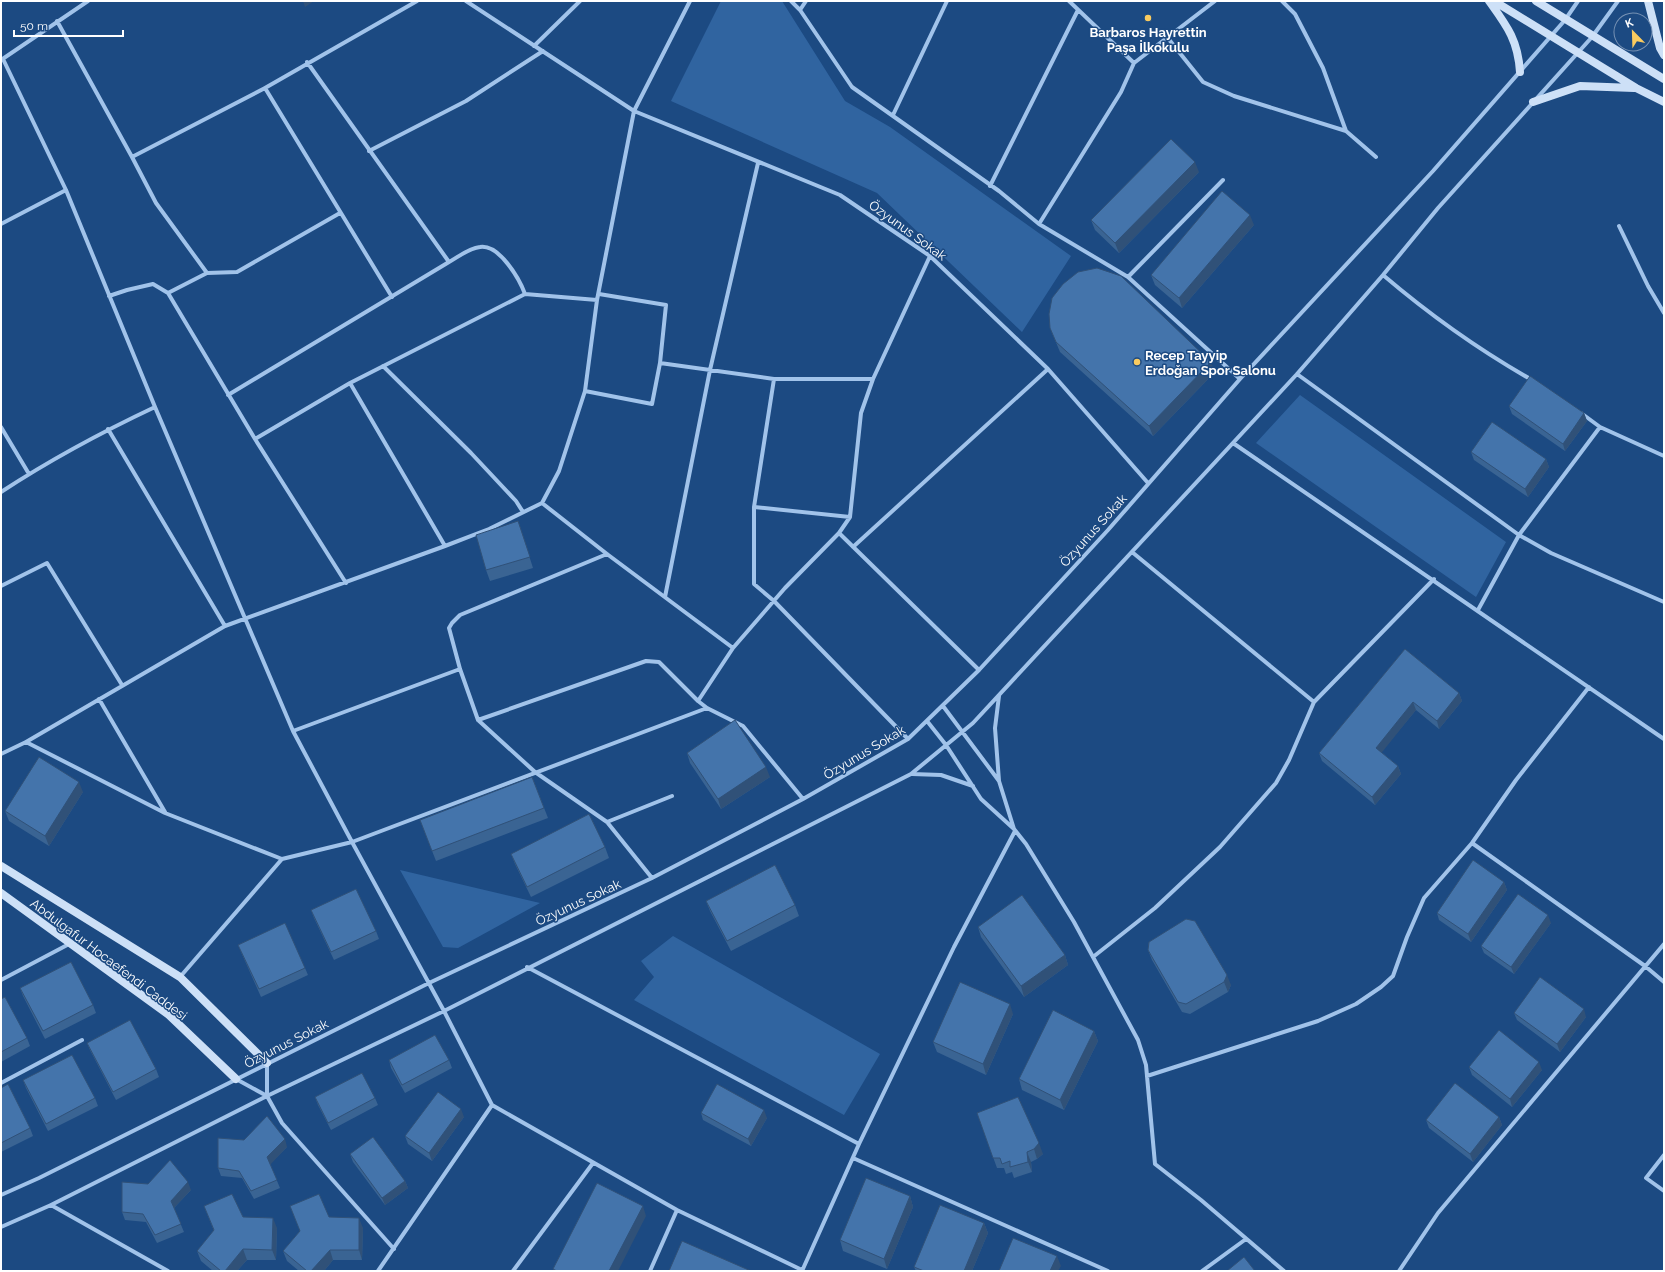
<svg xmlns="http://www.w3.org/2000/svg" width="1665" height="1272" font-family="Raleway,sans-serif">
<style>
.green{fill:#3064a0}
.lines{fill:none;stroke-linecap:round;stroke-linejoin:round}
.street{stroke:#a1c3ea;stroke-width:4}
.secondary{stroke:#cde0f7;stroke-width:8}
.wall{fill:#3a6493}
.shaded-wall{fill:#305178}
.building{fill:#4474ab;stroke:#305178}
.poi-dot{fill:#facb5f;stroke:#1c4a82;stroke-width:1.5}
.labels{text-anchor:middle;stroke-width:3;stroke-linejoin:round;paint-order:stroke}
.poi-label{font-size:13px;font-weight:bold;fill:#fff;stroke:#1c4a82}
.street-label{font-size:13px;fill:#fff;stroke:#1c4a82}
</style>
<rect width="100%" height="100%" fill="#1c4a82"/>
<path class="green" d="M 721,1 L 782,1 L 845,101 L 890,127 L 1071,256 L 1022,332 L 877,193 L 671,101 Z
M 1300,395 L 1506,542 L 1476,597 L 1256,443 Z
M 400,870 L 540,903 L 458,948 L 443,947 Z
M 673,936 L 880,1054 L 844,1115 L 634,1000 L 654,977 L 641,961 Z"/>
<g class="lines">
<path class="street" d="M 466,1 L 634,111 L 840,195 L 930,256 L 1048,369 L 1148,483
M 791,1 L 800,10 L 852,87 L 999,191 L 1039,224 L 1128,277 L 1240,379
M 1069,1 L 1134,63
M 1282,1 L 1295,14 L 1323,68 L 1346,131 L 1376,157
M 800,10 L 806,1
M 57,21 L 132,157 L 156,203 L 207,273 L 168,293
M 1167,37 L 1203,82 L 1234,96 L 1346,131
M 534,46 L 580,1
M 3,59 L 66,190 L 155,407 L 293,731 L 352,842 L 707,708
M 1,60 L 88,1
M 307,62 L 449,262
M 265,88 L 392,297
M 893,115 L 947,1
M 369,151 L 466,101 L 543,51
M 132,157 L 265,88 L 417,1
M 990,186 L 1078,10
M 1,224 L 66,190
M 1039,224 L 1121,92 L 1134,63 L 1215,1
M 1619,226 L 1648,286 L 1664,313
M 207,273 L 237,272 L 340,213
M 1383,275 C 1430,315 1479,350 1532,380
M 1128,277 L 1223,180
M 109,296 L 127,290 L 153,284 L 168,293 L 255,439 L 346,583
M 660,363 L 774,379 L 873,379
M 383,366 L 471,453 L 516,501 L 523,512
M 1297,374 L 1519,535 L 1478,610
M 774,379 L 754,507 L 754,584 L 774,601 L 908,739
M 350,383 L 445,546
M 585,391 L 652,404 L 660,363 L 666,305 L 599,294
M 228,395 L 449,262 C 458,257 469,248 480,247 C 499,244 519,278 525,294
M 1581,413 L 1600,427 L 1664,456
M 1,427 L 29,474
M 1600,427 L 1519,535 L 1551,553 L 1664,602
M 108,429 L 225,626
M 255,439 L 350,383 L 525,294 L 597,300
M 1233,443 L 1664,739
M 1,492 C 50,460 102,432 155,407
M 542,503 L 607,554 L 733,648 L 698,701
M 754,507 L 850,517
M 839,533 L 979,670
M 853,547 L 1048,369
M 1132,552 L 1314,702
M 607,554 L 460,615 L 452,623 L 449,628 L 460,669 L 478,720 L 535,772 L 607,822 L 652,878
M 1,586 L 47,563 L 122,685
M 665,597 L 710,370 L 758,163
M 733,648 L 785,588 L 839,533 L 850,517 L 861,413 L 873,379 L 930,256
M 99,699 L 165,812
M 943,706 L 999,781 L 1014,829
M 478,720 L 646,661 L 659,662 L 698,701 L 707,708 L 743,726 L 803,799
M 927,721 L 946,745 L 981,799 L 1014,829 L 1026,844 L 1074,922 L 1138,1040 L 1146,1065 L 1155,1164 L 1201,1200 L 1284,1271
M 293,731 L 460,669
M 26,742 L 165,813 L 282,859 L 352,842 L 444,1011 L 492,1105 L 677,1210 L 802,1270
M 1,754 L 26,742 L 225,626 L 445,546 L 489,529 L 542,503 L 559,471 L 585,391 L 597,300 L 634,111 L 690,1
M 912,774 L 941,775 L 973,786
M 999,781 L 995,728 L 999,696
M 607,822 L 672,796
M 1472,843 L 1645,966 L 1664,982
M 1093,957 L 1155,908 L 1220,847 L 1276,783 L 1289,760 L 1314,702 L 1434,579
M 527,967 L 859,1144
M 180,977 L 282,859
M 1,980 L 71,943
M 267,1063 L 267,1096 L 282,1123 L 394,1249
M 1147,1076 L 1318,1021 L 1356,1004 L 1381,987 L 1393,976 L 1407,937 L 1424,898 L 1472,843 L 1516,780 L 1589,687
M 236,1079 L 267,1096
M 1,1083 L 82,1040
M 1664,1155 L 1646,1178 L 1664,1191
M 853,1158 L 1108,1271
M 1,1195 L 39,1178 L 429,983 L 652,878 L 803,799 L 908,739 L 979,670 L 1108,530 L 1240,379 L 1433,171 L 1565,20 L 1578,1
M 51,1205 L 168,1271
M 1,1227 L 51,1205 L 267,1096 L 444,1011 L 911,774 L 973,723 L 1297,374 L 1383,275 L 1438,208 L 1592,37 L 1618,1
M 378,1271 L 492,1105
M 513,1271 L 593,1163
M 650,1271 L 677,1210
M 802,1271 L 859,1144 L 954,947 L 1015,831
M 1202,1271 L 1246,1239
M 1399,1271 L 1438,1213 L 1664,944"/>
<path class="secondary" d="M 1489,1 C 1507,26 1518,40 1520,72
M 1494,1 L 1636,88 L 1664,102
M 1536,1 L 1664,79
M 1648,1 L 1660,48 L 1664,55
M 1533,102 L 1580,86 L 1634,88
M 1,866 L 180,977 L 267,1063
M 1,893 L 169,1015 L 236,1079"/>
</g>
<path class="wall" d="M 1199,172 L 1119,253 L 1095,230 L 1091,220 Z
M 1254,225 L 1182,308 L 1155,285 L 1151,275 Z
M 1050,328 L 1215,372 L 1153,436 L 1060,352 Z
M 1509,406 L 1584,413 L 1587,421 L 1565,451 L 1512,414 Z
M 1471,452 L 1546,459 L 1549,467 L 1528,497 L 1474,460 Z
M 518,521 L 533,568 L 490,581 L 486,570 Z
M 1405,649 L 1459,693 L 1462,701 L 1439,729 L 1416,710 L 1381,752 L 1398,766 L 1401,774 L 1375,805 L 1322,761 L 1319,753 Z
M 687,753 L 770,777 L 721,809 L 690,763 Z
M 532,777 L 548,818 L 436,861 L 420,820 Z
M 83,792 L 49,846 L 9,821 L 5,811 Z
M 605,847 L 609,858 L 531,897 L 515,864 L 511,854 Z
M 1504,882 L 1507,890 L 1471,942 L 1439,920 L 1437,913 Z
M 706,901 L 795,905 L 799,916 L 731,951 L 710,911 Z
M 311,910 L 376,931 L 379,939 L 334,960 L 314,918 Z
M 1551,923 L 1514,974 L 1484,953 L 1481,946 Z
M 978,927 L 1065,955 L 1068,965 L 1024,997 L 981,937 Z
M 1149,942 L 1231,985 L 1228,992 L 1190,1014 L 1182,1012 L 1152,960 L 1148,950 Z
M 238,945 L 305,968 L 308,975 L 261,997 L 241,952 Z
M 20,988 L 93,1005 L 96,1013 L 45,1039 L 23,996 Z
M 1,999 L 27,1038 L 30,1046 L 1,1062 Z
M 1514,1013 L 1586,1017 L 1560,1052 L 1517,1020 Z
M 1013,1014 L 986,1075 L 937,1052 L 933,1042 Z
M 1094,1031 L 1098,1041 L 1064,1110 L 1022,1090 L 1019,1079 Z
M 87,1043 L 156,1069 L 159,1077 L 116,1100 L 90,1050 Z
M 389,1060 L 449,1060 L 452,1068 L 405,1093 L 391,1068 Z
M 1469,1067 L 1542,1070 L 1512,1107 L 1472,1075 Z
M 23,1080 L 95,1098 L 98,1106 L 48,1131 L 26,1088 Z
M 1,1088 L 30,1128 L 33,1136 L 1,1152 Z
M 315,1097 L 375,1098 L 378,1105 L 331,1130 L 318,1105 Z
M 701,1113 L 767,1118 L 751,1146 L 703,1120 Z
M 977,1113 L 1043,1154 L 1037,1159 L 1031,1162 L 1032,1172 L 1014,1178 L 1012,1172 L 1006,1174 L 1004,1168 L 997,1168 Z
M 464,1117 L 432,1161 L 408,1144 L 405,1136 Z
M 1499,1117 L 1502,1125 L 1473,1162 L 1429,1128 L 1426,1120 Z
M 287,1147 L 270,1164 L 280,1188 L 254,1199 L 242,1178 L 221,1176 L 218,1168 Z
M 350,1154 L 405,1181 L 408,1188 L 385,1205 L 353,1162 Z
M 191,1190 L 174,1208 L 184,1232 L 157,1243 L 146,1222 L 125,1220 L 122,1212 Z
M 910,1196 L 913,1207 L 887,1269 L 843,1251 L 840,1240 Z
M 204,1206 L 243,1217 L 277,1228 L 276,1260 L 247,1260 L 237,1271 L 213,1271 L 201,1261 L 197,1251 L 214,1231 Z
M 290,1206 L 329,1217 L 363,1228 L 362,1260 L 333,1260 L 324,1271 L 299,1271 L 287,1261 L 283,1251 L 300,1231 Z
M 984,1223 L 988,1233 L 972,1271 L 916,1271 L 914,1267 Z"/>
<path class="shaded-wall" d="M 303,1 L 314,1 L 305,7 Z
M 1195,162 L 1199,172 L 1119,253 L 1115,243 Z
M 1250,215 L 1254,225 L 1182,308 L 1179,298 Z
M 1211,362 L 1215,372 L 1153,436 L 1149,426 Z
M 1584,413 L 1587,421 L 1565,451 L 1563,444 Z
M 1546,459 L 1549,467 L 1528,497 L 1525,489 Z
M 1459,693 L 1462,701 L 1439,729 L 1437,721 Z
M 1413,702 L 1416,710 L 1379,756 L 1376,748 Z
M 1398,766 L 1401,774 L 1375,805 L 1372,797 Z
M 766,767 L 770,777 L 721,809 L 718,799 Z
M 79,782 L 83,792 L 49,846 L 45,836 Z
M 1504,882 L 1507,890 L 1471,942 L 1468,934 Z
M 1548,915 L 1551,923 L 1514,974 L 1511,967 Z
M 1065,955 L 1068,965 L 1024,997 L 1021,986 Z
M 1227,975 L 1231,985 L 1228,992 L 1224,982 Z
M 1010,1004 L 1013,1014 L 986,1075 L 983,1064 Z
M 1584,1009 L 1586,1017 L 1560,1052 L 1557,1044 Z
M 1094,1031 L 1098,1041 L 1064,1110 L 1060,1100 Z
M 1539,1062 L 1542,1070 L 1512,1107 L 1510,1099 Z
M 461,1109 L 464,1117 L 432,1161 L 429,1153 Z
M 764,1110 L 767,1118 L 751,1146 L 748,1139 Z
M 1499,1117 L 1502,1125 L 1473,1162 L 1470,1154 Z
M 285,1139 L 287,1147 L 270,1165 L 267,1157 Z
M 1039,1143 L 1043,1154 L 1037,1159 L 1034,1149 Z
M 1027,1152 L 1031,1162 L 1032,1172 L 1028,1162 Z
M 405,1181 L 408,1188 L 385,1205 L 382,1198 Z
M 188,1182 L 191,1190 L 174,1208 L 171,1201 Z
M 910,1196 L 913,1207 L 887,1269 L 884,1259 Z
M 643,1206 L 646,1216 L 618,1271 L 609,1271 Z
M 273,1218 L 277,1228 L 276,1260 L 272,1250 Z
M 359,1218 L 363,1228 L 362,1260 L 359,1250 Z
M 984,1223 L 988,1233 L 972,1271 L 964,1271 Z
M 243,1249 L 247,1260 L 237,1271 L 225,1271 Z
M 330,1250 L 333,1260 L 324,1271 L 311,1271 Z
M 1057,1256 L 1061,1266 L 1058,1271 L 1050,1271 Z"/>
<path class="building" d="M 1171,139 L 1195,162 L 1115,243 L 1091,220 Z
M 1222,191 L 1250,215 L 1179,298 L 1151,275 Z
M 1097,268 L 1121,276 L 1211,362 L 1149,426 L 1056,342 L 1050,328 L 1049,314 L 1052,298 L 1063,284 L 1078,272 Z
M 1530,376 L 1584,413 L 1563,444 L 1509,406 Z
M 1492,422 L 1546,459 L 1525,489 L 1471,452 Z
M 518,521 L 530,557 L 486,570 L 476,535 Z
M 1405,649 L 1459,693 L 1437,721 L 1413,702 L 1376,748 L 1398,766 L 1372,797 L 1319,753 Z
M 735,720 L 766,767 L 718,799 L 687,753 Z
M 39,757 L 79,782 L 45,836 L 5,811 Z
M 532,777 L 544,808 L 432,851 L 420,820 Z
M 589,814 L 605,847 L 527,887 L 511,854 Z
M 1473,860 L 1504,882 L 1468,934 L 1437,913 Z
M 775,865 L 795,905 L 727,941 L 706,901 Z
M 356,889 L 376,931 L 331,952 L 311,910 Z
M 1518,894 L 1548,915 L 1511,967 L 1481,946 Z
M 1022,895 L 1065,955 L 1021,986 L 978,927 Z
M 1186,919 L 1195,921 L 1227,975 L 1224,982 L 1186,1004 L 1178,1002 L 1148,950 L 1149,942 Z
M 285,923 L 305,968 L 259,989 L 238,945 Z
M 71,962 L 93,1005 L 43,1031 L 20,988 Z
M 1540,977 L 1584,1009 L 1557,1044 L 1514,1013 Z
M 960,982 L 1010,1004 L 983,1064 L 933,1042 Z
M 5,997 L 27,1038 L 1,1052 L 1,999 Z
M 1053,1010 L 1094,1031 L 1060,1100 L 1019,1079 Z
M 130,1020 L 156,1069 L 113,1092 L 87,1043 Z
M 1499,1030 L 1539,1062 L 1510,1099 L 1469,1067 Z
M 435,1035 L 449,1060 L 402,1085 L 389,1060 Z
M 72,1055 L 95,1098 L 46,1124 L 23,1080 Z
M 362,1073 L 375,1098 L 328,1123 L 315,1097 Z
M 1455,1083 L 1499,1117 L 1470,1154 L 1426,1120 Z
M 8,1084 L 30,1128 L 1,1143 L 1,1088 Z
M 717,1084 L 764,1110 L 748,1139 L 701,1113 Z
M 438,1092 L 461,1109 L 429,1153 L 405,1136 Z
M 1018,1097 L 1039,1143 L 1034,1149 L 1027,1152 L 1028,1162 L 1010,1167 L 1010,1161 L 1002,1164 L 1000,1158 L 993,1158 L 977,1113 Z
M 267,1116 L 285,1139 L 267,1157 L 277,1180 L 251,1191 L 239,1171 L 218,1168 L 218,1138 L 244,1140 Z
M 373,1137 L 405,1181 L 382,1198 L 350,1154 Z
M 170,1160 L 188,1182 L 171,1201 L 181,1224 L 155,1235 L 143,1214 L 122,1212 L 122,1182 L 148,1184 Z
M 866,1178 L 910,1196 L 884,1259 L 840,1240 Z
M 597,1183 L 643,1206 L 609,1271 L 557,1271 L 553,1269 Z
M 232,1194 L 243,1217 L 273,1218 L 272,1250 L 243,1249 L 225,1271 L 221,1271 L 197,1251 L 214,1230 L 204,1206 Z
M 319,1194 L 329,1217 L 359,1218 L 359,1250 L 330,1250 L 311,1271 L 307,1271 L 283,1251 L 300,1231 L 290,1206 Z
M 940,1205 L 984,1223 L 964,1271 L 924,1271 L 914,1267 Z
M 1013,1238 L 1057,1256 L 1050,1271 L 999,1271 Z
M 682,1241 L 751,1271 L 669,1271 Z
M 1244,1257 L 1255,1271 L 1227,1271 Z"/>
<g class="poi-dot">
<circle cx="1148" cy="18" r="4"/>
<circle cx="1137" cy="362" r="4"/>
</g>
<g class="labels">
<g class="poi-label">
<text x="1148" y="37">Barbaros Hayrettin<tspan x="1148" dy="15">Paşa İlkokulu</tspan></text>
<text x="1145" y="360" text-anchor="start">Recep Tayyip<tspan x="1145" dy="15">Erdoğan Spor Salonu</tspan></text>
</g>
<g class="street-label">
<text transform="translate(908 230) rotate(36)" y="5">Özyunus Sokak</text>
<text transform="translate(1093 530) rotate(-48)" y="5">Özyunus Sokak</text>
<text transform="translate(864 752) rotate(-31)" y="5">Özyunus Sokak</text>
<text transform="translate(578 902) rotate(-25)" y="5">Özyunus Sokak</text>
<text transform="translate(109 959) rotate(37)" y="5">Abdulgafur Hocaefendi Caddesi</text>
<text transform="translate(286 1043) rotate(-27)" y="5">Özyunus Sokak</text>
</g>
</g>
<rect width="1665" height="1272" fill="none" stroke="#ffffff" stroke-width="4"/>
<g transform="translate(1633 32) rotate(337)"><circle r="19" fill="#1c4a82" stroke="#7792b4"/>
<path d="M0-3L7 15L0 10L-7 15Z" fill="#facb5f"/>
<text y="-6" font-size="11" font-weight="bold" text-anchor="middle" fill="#ffffff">K</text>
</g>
<path d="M14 30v6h109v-6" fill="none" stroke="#ffffff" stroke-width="2"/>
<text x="20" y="30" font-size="12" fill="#ffffff" stroke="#1c4a82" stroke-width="3" paint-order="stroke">50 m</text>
</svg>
